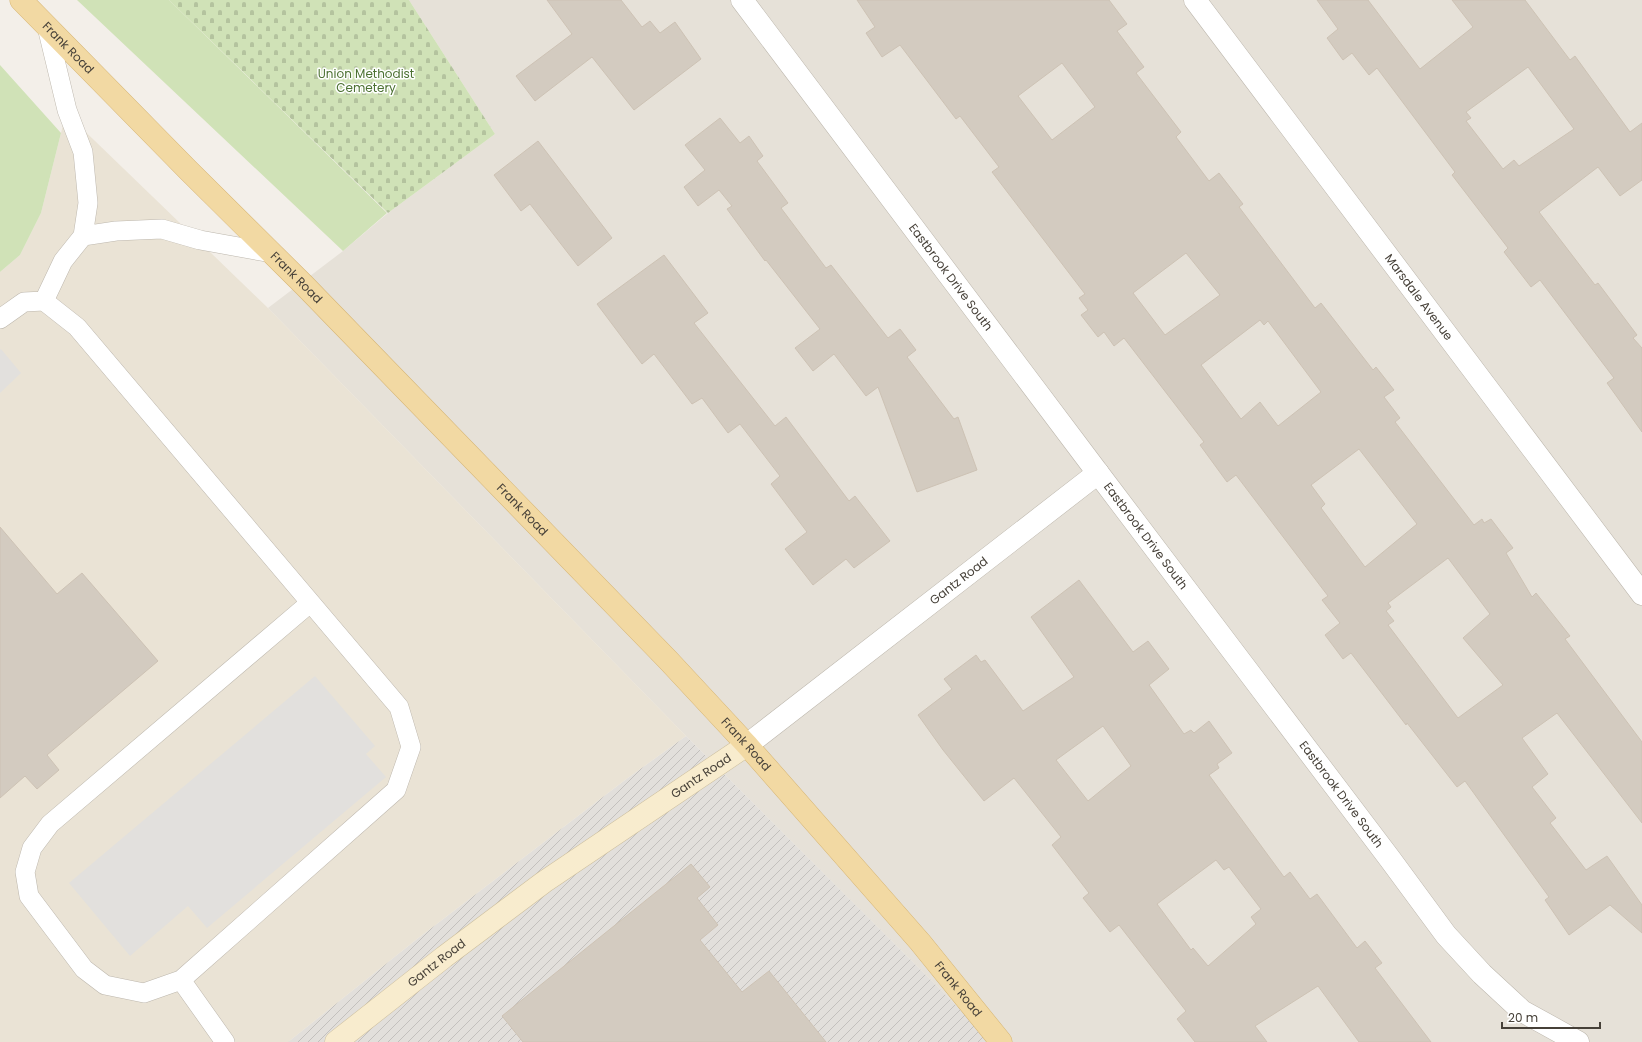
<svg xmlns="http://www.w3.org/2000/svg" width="1642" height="1042" font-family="Poppins,sans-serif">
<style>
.residential{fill:#e6e1d8}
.industrial{fill:url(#industrial-furrows)}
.education{fill:#eae3d5}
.green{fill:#d0e2b7}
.cemetery{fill:url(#cemetery-stones)}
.parking{fill:#e2e0dd}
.building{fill:#d3cbc0;stroke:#cdc2b4;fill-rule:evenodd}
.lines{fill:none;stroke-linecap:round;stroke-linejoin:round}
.service-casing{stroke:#bdb7ad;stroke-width:20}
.minor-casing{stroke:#bdb7ad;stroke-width:23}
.secondary-casing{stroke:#cdbf9e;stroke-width:23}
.primary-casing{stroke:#d6b574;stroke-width:23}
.service{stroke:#fff;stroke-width:19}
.minor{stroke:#fff;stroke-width:22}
.secondary{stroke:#f8ecce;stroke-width:22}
.primary{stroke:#f2d9a3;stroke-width:22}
.labels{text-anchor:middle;stroke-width:3;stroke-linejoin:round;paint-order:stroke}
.street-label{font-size:12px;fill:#464038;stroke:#fff}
.park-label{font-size:12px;fill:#4c7132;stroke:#fff}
</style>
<defs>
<pattern id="industrial-furrows" width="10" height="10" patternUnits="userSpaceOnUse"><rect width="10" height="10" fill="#e2dfdb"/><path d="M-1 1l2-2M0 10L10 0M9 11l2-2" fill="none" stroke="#c3c0bd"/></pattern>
<pattern id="cemetery-stones" width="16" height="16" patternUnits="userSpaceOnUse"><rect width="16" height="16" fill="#d0e2b7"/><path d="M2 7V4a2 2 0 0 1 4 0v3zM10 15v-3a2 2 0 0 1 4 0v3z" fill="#b4c39e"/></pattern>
</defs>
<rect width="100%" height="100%" fill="#f3efe9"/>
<path class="residential" d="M 409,0 L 1642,0 L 1642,1042 L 993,1042 L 686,736 L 268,308 L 343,251 L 388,213 L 495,134 Z"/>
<path class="industrial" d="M 686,736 L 993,1042 L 288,1042 L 417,939 L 625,780 Z"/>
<path class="education" d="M 66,113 L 268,308 L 686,736 L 625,780 L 417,939 L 288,1042 L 0,1042 L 0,272 L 20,255 L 41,213 Z"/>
<path class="green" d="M 77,0 L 169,0 L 387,213 L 343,251 Z
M 0,65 L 61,133 L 41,213 L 20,255 L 0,272 Z"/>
<path class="cemetery" d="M 169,0 L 409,0 L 495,134 L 388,213 Z"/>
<path class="parking" d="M 1,349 L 21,373 L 0,393 L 0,350 Z
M 315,676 L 375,746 L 366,754 L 386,777 L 207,928 L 188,906 L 130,956 L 69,883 Z"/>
<path class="building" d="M 547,0 L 621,0 L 642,27 L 650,21 L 660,33 L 675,22 L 701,59 L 634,110 L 592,57 L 535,101 L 516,76 L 572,34 Z
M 857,0 L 1109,0 L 1127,24 L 1117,31 L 1144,67 L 1136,73 L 1181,132 L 1176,137 L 1209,181 L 1219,173 L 1243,204 L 1239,207 L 1315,308 L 1321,303 L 1373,370 L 1376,367 L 1394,390 L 1384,397 L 1400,418 L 1395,422 L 1474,525 L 1482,519 L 1484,523 L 1491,519 L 1513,548 L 1506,553 L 1532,597 L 1536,593 L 1570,636 L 1565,639 L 1642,742 L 1642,823 L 1557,713 L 1522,738 L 1548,774 L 1532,787 L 1556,818 L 1550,823 L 1586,870 L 1607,856 L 1642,905 L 1642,933 L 1610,905 L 1569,935 L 1545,900 L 1549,897 L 1465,781 L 1457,787 L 1407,723 L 1406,725 L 1351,653 L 1343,659 L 1325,635 L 1340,623 L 1322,600 L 1328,596 L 1236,475 L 1227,482 L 1200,445 L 1204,442 L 1124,338 L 1114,346 L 1104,332 L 1098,337 L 1081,315 L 1088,310 L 1079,298 L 1085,294 L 992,172 L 999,167 L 960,116 L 956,119 L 900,45 L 882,57 L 866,33 L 875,27 ZM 1062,63 L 1095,107 L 1052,140 L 1018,96 ZM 1186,253 L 1220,295 L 1165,335 L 1133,293 ZM 1260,320 L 1264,325 L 1268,321 L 1321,392 L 1278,426 L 1260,402 L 1241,419 L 1201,365 ZM 1359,449 L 1417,524 L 1365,567 L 1321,508 L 1325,504 L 1311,485 ZM 1448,558 L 1490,614 L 1463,638 L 1503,685 L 1458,718 L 1388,625 L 1394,621 L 1386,611 L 1391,607 L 1388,603 Z
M 1317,0 L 1368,0 L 1420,69 L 1473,27 L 1452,0 L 1525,0 L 1570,60 L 1575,56 L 1630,132 L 1642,123 L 1642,180 L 1620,196 L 1598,167 L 1539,212 L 1595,285 L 1598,283 L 1637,335 L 1633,338 L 1642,348 L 1642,432 L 1607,383 L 1614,378 L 1540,280 L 1531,287 L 1504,252 L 1508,248 L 1452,175 L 1455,172 L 1377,68 L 1369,75 L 1352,53 L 1343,60 L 1327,38 L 1338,29 ZM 1528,67 L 1574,129 L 1519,166 L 1514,160 L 1503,169 L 1466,121 L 1471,118 L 1466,112 Z
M 720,118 L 740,143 L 749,136 L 763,156 L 757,161 L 788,203 L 781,208 L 826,268 L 831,265 L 888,338 L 900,329 L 916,350 L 907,357 L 954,419 L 958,417 L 977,470 L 917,492 L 878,387 L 866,396 L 834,354 L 813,371 L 795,348 L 820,329 L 766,260 L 765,261 L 727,209 L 732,206 L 719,190 L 698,206 L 684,187 L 705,170 L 685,145 Z
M 538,141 L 612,238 L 578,266 L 530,204 L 521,211 L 494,175 Z
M 664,255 L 708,313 L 694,323 L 775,426 L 786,417 L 849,501 L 855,496 L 890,541 L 854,568 L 846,559 L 813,585 L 785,549 L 807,532 L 771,484 L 780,476 L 740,424 L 728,433 L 702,398 L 692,404 L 654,354 L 642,364 L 597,304 Z
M 0,527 L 57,594 L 82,573 L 158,661 L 47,755 L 59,770 L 37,789 L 25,776 L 0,798 Z
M 1079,580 L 1133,652 L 1148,641 L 1169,669 L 1149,685 L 1184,734 L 1191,730 L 1194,733 L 1209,721 L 1232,753 L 1217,764 L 1219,768 L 1209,775 L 1284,877 L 1290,872 L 1310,899 L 1317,894 L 1357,948 L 1365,941 L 1382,963 L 1375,968 L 1431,1042 L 1359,1042 L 1318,986 L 1255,1026 L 1267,1042 L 1195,1042 L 1177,1019 L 1186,1011 L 1119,925 L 1110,932 L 1083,898 L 1089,893 L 1052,845 L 1061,837 L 1014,778 L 984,801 L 943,750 L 918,715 L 952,689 L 944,679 L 976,655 L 981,662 L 985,660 L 1023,711 L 1074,677 L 1031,617 ZM 1103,726 L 1131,766 L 1088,801 L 1056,760 ZM 1216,860 L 1224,870 L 1229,867 L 1261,909 L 1251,917 L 1256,924 L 1208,966 L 1193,948 L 1191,950 L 1157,904 Z
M 691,864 L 710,887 L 697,898 L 718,925 L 700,940 L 742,992 L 769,971 L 826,1042 L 523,1042 L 502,1016 Z"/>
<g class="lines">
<defs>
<path id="service" d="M 83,236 L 116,231 L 162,229 L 200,240 L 272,253
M 44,301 L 63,261 L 83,236 L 88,203 L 83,152 L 67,110 L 47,27
M 0,319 L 24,302 L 44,301 L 77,327 L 399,707 L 411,747 L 396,790 L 181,980 L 225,1042
M 181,980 L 144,993 L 105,985 L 84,969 L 29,896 L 25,872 L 32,848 L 50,824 L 310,603"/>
<g id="minor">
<path id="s1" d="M 742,0 L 1098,473 L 1390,859 L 1446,935 L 1482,974 L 1522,1011 L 1578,1042"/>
<path id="s2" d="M 1195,0 L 1642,594"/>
<path id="s3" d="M 747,745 L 1098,473"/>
</g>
<g id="secondary">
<path id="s4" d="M 336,1042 L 444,957 L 544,882 L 747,745"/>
</g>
<g id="primary">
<path id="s5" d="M 21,0 L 188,170 L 304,285 L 668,660 L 747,745 L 920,942 L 1001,1042"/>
</g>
</defs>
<use href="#service" class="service-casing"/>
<use href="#minor" class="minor-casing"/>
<use href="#secondary" class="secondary-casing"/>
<use href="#primary" class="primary-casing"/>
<use href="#service" class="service"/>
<use href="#minor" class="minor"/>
<use href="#secondary" class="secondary"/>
<use href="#primary" class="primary"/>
</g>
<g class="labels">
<g class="street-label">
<text dy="4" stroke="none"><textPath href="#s5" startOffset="67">Frank Road</textPath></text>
<text dy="4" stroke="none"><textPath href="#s5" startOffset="391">Frank Road</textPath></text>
<text dy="4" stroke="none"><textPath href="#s1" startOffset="347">Eastbrook Drive South</textPath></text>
<text dy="4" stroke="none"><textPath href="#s2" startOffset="372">Marsdale Avenue</textPath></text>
<text dy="4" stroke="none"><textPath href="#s5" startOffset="715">Frank Road</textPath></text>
<text dy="4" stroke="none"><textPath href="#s1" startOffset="671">Eastbrook Drive South</textPath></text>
<text dy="4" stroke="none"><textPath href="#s3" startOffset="268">Gantz Road</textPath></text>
<text dy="4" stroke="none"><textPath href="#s5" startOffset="1039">Frank Road</textPath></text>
<text dy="4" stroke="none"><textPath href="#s4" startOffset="452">Gantz Road</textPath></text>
<text dy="4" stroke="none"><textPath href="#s1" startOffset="995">Eastbrook Drive South</textPath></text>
<text dy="4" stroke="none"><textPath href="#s4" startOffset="128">Gantz Road</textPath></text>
<text dy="4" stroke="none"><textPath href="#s5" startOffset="1363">Frank Road</textPath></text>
</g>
<g class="park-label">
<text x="366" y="78">Union Methodist<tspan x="366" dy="14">Cemetery</tspan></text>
</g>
</g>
<path d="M1502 1022v6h98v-6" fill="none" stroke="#464038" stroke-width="2"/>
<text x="1508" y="1022" font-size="12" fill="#464038" stroke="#ffffff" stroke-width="3" paint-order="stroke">20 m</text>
</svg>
